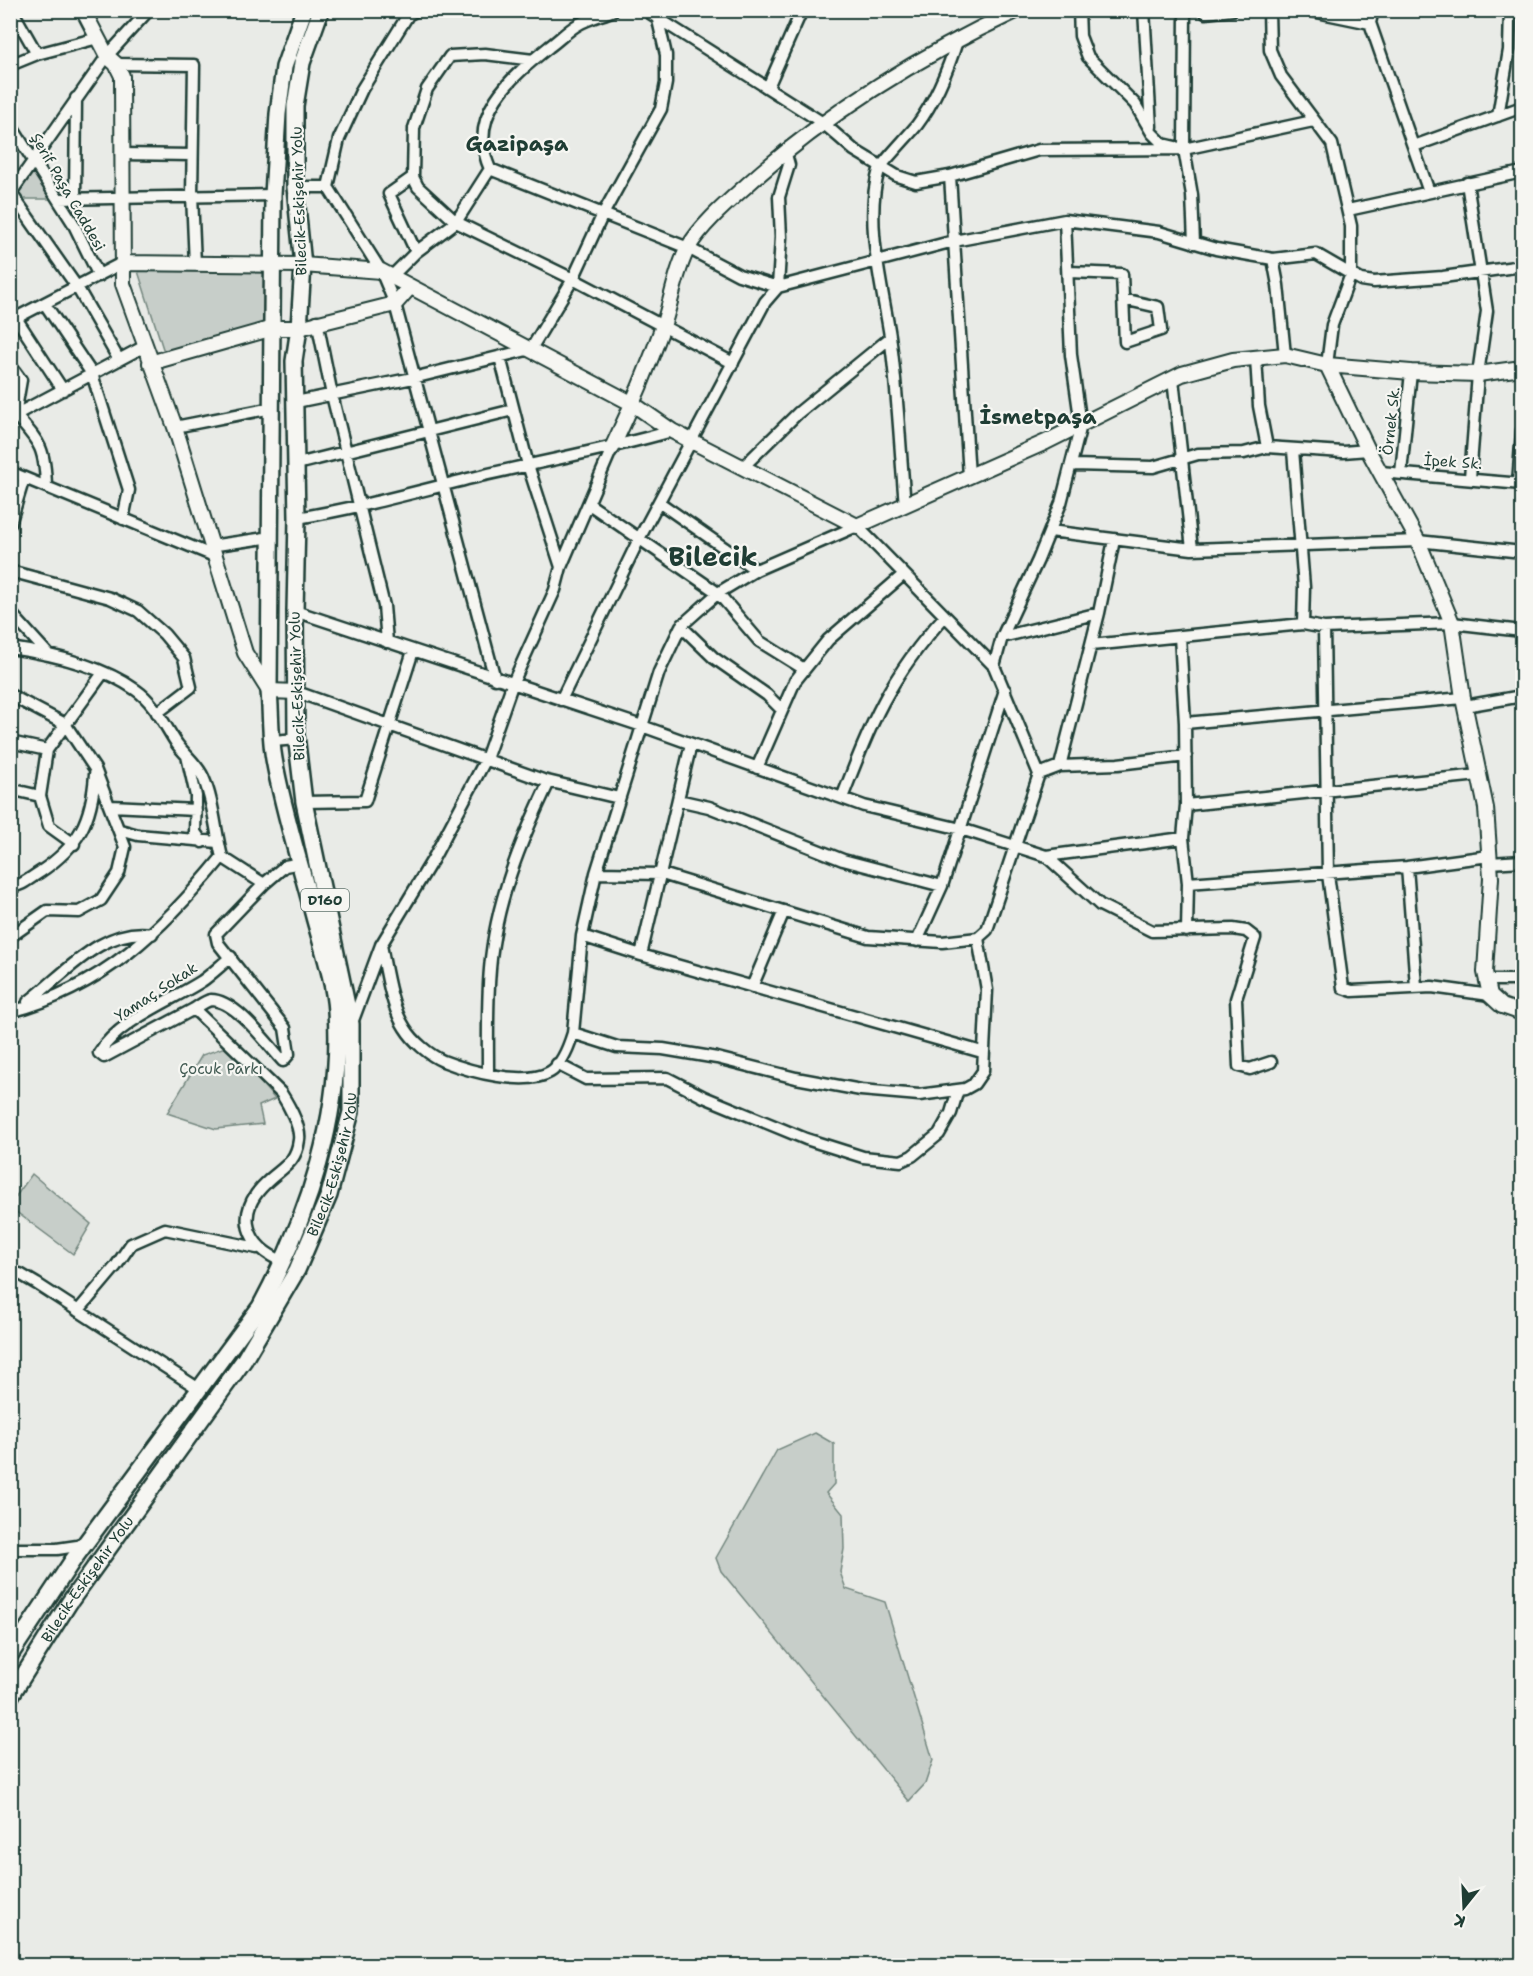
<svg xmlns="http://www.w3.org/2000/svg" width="1533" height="1976" font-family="'Shantell Sans',sans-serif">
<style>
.green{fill:#c7cec9;stroke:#73867e;stroke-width:1.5}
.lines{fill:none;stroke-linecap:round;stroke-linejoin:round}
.street-casing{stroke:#1f3d34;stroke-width:15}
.secondary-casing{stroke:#1f3d34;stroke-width:18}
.primary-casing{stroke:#1f3d34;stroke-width:20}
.street{stroke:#f6f6f2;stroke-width:10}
.secondary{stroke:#f6f6f2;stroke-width:14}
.primary{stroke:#f6f6f2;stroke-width:15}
.labels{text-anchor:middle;stroke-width:4.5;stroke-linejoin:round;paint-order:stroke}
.shield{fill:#f6f6f2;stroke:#60746d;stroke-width:1.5}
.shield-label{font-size:14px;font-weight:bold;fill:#1f3d34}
.street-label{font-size:15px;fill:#1f3d34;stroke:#f6f6f2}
.park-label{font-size:15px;fill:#415a52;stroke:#f6f6f2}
.district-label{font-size:21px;font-weight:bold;fill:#1f3d34;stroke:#f6f6f2}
.town-label{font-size:27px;font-weight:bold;fill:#1f3d34;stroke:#f6f6f2}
</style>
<rect width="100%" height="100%" fill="#e9ebe7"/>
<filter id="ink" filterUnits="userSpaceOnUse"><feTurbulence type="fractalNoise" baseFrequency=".0167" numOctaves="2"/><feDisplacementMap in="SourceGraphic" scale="12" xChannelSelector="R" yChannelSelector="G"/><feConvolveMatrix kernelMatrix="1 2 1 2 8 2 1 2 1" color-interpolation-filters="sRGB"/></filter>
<g filter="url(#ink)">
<path class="green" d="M 34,167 L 49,199 L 16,199 Z
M 265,266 L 263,326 L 165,355 L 137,268 Z
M 228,1046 L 275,1099 L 259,1106 L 263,1124 L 216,1129 L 167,1113 L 202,1055 Z
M 32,1174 L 91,1224 L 73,1254 L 11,1208 L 11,1203 Z
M 815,1433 L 834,1444 L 834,1484 L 826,1493 L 843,1514 L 844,1549 L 840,1572 L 846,1589 L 885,1602 L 933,1760 L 925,1784 L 909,1801 L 721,1571 L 716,1558 L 777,1450 Z"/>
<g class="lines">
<defs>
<path id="street" d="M 12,10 L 37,54
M 417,10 L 408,15 L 362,89 L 339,139 L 328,187 L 381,271 L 395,304 L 495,679
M 614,10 C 602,15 590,18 579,24 C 568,30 559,40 549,47 C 510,78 466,115 490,169 L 688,248 L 739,275 L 778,287 L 781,237 L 779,197 L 789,165 L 785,151
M 645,10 L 823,123 L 854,150 L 897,176 L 916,182 L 950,176 L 1039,150 L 1184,149 L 1313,121
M 1079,10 L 1080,36 L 1088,57 L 1135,104 L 1152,133 L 1163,144 L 1184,149 L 1192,195 L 1194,243
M 1144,10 L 1151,127
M 1204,10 L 1206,13 L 1232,10
M 1269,10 L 1270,50 L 1281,76 L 1332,144 L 1351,226 L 1351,274 L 1332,325 L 1327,365
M 1307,10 L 1370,23
M 1373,10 L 1370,23 L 1429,192
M 533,60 L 485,54 L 450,56 L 427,89 L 414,128 L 413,177 L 418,187 L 456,222 L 573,279 L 733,363
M 116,64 L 194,65 L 192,195 L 195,264
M 10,65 L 37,54 L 98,38
M 768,87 L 802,10
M 1498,116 L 1509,50 L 1510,10
M 10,124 L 73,223 L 99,276
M 1414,146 L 1522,107
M 1184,149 L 1185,10
M 121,154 L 192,155
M 950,176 L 969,476
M 413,177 L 389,194 L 416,252
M 10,178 L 11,193 L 77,287 L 119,360
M 1467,183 L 1487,311 L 1478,374 L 1470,478
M 295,187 L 328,187
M 10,194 L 107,56 L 149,10
M 75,198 L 76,98
M 58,199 L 273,195
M 1348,210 L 1522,172
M 1273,259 L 1278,285 L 1285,355
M 1069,272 L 1122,274 L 1125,342 L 1161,330 L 1158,307 L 1123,299
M 390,278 L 416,252 L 456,222 L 490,169
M 45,304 L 92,374 L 129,490 L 123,519
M 16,318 L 63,390
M 10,321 L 122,263
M 317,321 L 332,395 L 384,606 L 387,642
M 500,357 L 528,465 L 561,567
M 1256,358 L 1259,406 L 1267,447
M 10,365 L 21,380 L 15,415
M 1173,379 L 1192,549
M 296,402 L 413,378 L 531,349 L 573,279 L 603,214 L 661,109 L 666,83 L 666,55 L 658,20
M 11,410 C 38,442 45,443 46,487
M 15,415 L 145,346
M 175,427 L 272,408
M 1293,450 L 1304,587 L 1303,624
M 297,464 L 513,410
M 1073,465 L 1153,467 L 1198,454 L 1244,453 L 1267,447 L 1343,452 L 1368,450
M 744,466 L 798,413 L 890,338
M 10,472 L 214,556
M 1380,472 L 1522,484
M 1401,473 L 1411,372
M 1518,483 L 1522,431
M 660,503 L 756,570
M 589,504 L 718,593 L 759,641 L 804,669
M 905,505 C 900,449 898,392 890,336 C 882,285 864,220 879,170 C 880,165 911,133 917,125 C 935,101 949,67 958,38
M 297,518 C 359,508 419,491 480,476 C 545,461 609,449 672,431
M 10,524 L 24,478
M 1050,531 L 1192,549 L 1418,541 L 1522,552
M 210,546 L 272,537
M 10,571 L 110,598 L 138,611 L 164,634 L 184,658 L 191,687 L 157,713
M 295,611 L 642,726 L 864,806 L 961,829 L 1046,856 L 1183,838
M 10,612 L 48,654
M 681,626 L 714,658 L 767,695 L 782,710
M 1324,628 L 1328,874 L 1343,988 L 1352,991 L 1432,987 L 1490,995
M 1180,636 L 1185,723 L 1186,805 L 1183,838 L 1188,883 L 1187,931
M 1002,637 L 1099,613
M 1091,645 L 1303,624 L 1324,628 L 1452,623 L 1522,631
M 10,648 C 52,654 101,665 136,690 C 155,703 165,726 177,744 C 185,755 198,765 203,777 C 214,802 215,830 222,857 L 264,884 L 285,866 L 301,863
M 994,666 L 1002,637 L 1038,560 L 1061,503 L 1081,425 L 1071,355 L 1065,220
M 297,692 L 543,780 L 619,798
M 10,695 L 65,724 L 95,769 L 125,847 L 119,873 L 101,900 L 79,912 L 47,911 L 10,937
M 561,700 L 639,539 L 765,302 L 778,287 L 954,241 L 1065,220 L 1159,232 L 1216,249 L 1273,259 L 1316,254 L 1361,280 L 1374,282 L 1443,277 L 1522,266
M 1465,706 L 1522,696
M 1185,723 L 1463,698
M 273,741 L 297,739
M 10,742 L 47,750
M 187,756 L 196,796 L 195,832 L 202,842
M 1060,766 L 1099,613 L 1114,540
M 757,768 L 795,681 L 828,640 L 903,575
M 10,789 L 40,796
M 842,798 C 871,723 889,677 945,616
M 678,800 L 709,807 L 843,860 L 942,886
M 304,802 L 365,801 L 413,651
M 1186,805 L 1479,775
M 111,806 L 196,810
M 120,830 L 138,835 L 218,842
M 74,844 L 49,826 L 40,796 L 47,750 L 103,673
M 1046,856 L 1100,905 L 1152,931 L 1233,929 L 1246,931 L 1255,938 L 1236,999 L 1239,1066 L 1250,1069 L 1271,1062
M 1490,863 L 1522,861
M 1407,867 L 1416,986
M 596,873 L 662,874 L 868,937 L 942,942 L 978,938 L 987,930 L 1039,774 L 1060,766 L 1118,764 L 1186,756
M 1188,883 L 1407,867 L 1489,856
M 264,884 L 216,934 L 218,943 L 285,1028 L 289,1054 L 283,1061 C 267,1044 236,1000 211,1000 C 205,1001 199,1006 194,1009 L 281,1093 C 288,1104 301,1127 299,1140 C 296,1164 281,1168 266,1183 C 234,1213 246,1247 284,1262
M 10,887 C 22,886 30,878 40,872 C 79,846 92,820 95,774
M 582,936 L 641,955 L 982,1052
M 917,941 L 942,886 L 1005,690
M 381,945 C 386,970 391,1007 405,1028 C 413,1041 429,1055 443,1061 C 469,1071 525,1087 550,1072 C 562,1065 569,1046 573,1033 L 582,936 L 596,873 L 659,672 L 681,626 L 718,593 L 756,570 L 857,526 L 994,666 L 1039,774
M 641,955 L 691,744
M 1487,980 L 1522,980
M 752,987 L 784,911
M 28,1002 C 65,974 103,926 152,934
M 194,1009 L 104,1057 L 99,1053 C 118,1021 171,1001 202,981 C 212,974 221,965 231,957
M 10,1012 C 103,988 163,929 222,857
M 352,1023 L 381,945 L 433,859 L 486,759 L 512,685 L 555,590 L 561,567 L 612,448
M 573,1033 L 617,1047 L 663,1049 L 717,1058 L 796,1078 L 861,1090 L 919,1095 L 965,1089 L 974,1084 L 983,1071 L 987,990 L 978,938
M 557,1064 L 586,1079 L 667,1078 L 704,1097 L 806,1139 L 863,1157 L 901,1161 L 912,1156 L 939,1134 L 951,1113 L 958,1090
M 488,1074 C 488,1039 487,1004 490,969 C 495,904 521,840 549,782
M 10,1276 L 20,1274 L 37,1284 L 199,1389
M 78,1311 L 116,1266 L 131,1244 L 165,1229 L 257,1248
M 10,1549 L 57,1549 L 84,1545"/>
<path id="secondary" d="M 83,10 L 107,56 L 116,64 L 122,76 L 123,284 L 175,427 L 245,653 L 269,691 L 297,692
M 122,263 L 303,265 L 381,271 L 633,404 L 672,431 L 857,526 L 1046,442 L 1182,374 L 1233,360 L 1285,355 L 1327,365 L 1411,372 L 1478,374 L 1522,368
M 150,363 L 273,328 L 299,328 L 395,304 L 410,287
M 1327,365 L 1368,450 L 1418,541 L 1452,623 L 1463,698 L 1486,808 L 1491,878 L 1485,972 L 1490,995 L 1502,1006 L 1522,1013
M 612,448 C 631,408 648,368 663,326 C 671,303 676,269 688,248 C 700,226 728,202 747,185 C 827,113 921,55 1018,10"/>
<g id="primary">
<path d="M 10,1655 L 73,1560 L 260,1307 C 308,1218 343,1113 336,1011 C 334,979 321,944 313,913 C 300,862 283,811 274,759 C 270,737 271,713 269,691 L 273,195 L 278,114 L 284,67 L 304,10"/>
<path id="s1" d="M 10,1697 L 69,1603 L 244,1360 L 297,1270 L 329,1195 L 351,1112 L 351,1024 L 304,802 L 296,735 L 295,611 L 297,518 L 294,361 L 299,328 L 303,265 L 295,187 L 295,106 L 302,63 L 321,10"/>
</g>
</defs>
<use href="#street" class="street-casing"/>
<use href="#secondary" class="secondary-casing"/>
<use href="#primary" class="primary-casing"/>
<use href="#street" class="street"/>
<use href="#secondary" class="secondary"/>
<use href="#primary" class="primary"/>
</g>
</g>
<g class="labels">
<rect class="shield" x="301" y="889" width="48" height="22" rx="4.5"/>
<g class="shield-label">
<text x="325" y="905">D160</text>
</g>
<g class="street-label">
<text transform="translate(68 192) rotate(60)" y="5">Şerif Paşa Caddesi</text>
<text transform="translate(299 201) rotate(-92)" y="5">Bilecik-Eskişehir Yolu</text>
<text transform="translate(1391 421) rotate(-84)" y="5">Örnek Sk.</text>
<text transform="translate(1453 462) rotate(4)" y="5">İpek Sk.</text>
<text transform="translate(297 686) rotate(-92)" y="5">Bilecik-Eskişehir Yolu</text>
<text transform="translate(156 992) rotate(-33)" y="5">Yamaç Sokak</text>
<text dy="5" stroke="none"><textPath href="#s1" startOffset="627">Bilecik-Eskişehir Yolu</textPath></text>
<text dy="5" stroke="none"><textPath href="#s1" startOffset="141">Bilecik-Eskişehir Yolu</textPath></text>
</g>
<g class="park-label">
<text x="221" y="1074">Çocuk Parkı</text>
</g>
<g class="district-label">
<text x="517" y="151">Gazipaşa</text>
<text x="1038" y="424">İsmetpaşa</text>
</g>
<g class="town-label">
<text x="713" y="566">Bilecik</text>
</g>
</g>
<rect width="1533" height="1976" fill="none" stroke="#f6f6f2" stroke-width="36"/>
<rect x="18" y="18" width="1497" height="1940" fill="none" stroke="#1f3d34" stroke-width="2" filter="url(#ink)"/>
<g transform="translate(1464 1907) rotate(198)" stroke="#f6f6f2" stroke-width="4.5" paint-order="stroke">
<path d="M0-4.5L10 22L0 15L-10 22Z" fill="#1f3d34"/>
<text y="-9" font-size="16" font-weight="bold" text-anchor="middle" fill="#1f3d34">K</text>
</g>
</svg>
